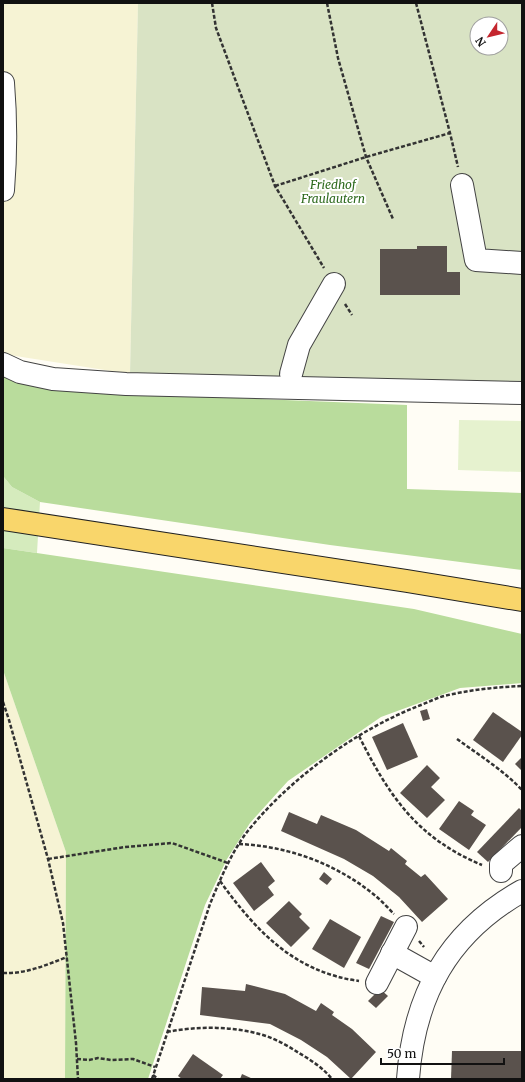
<svg xmlns="http://www.w3.org/2000/svg" width="525" height="1082" viewBox="0 0 525 1082" font-family="Merriweather,serif">
<rect width="100%" height="100%" fill="#fffdf5"/>
<g fill="#f6f3d4">
<polygon points="3,3 138,3 130,374 3,354"/>
<polygon points="3,670 66,852 65,1079 3,1079"/>
</g>
<polygon fill="#d5ebbd" points="3,476 12,487 40,502 37,553 3,548"/>
<g fill="#b9dc9c">
<polygon points="3,376 12,376 68,391 407,405 407,489 522,493 522,570 330,545 40,502 12,487 3,476"/>
<polygon points="3,548 414,609 522,634 522,683 460,688 381,717 288,781 250,823 227,859 205,905 148,1079 65,1079 66,852 3,670"/>
</g>
<path fill="#d9e3c4" fill-rule="evenodd" d="M138 3H522V383L130 374ZM477 24H501V48H477Z"/>
<polygon fill="#e6f2cf" points="459,420 522,421 522,472 458,470"/>
<g fill="#5a524d">
<polygon points="417,246 447,246 447,272 460,272 460,295 380,295 380,249 417,249"/>
<polygon points="427,709 430,719 423,721 420,711"/>
<polygon points="493,712 522,732 522,735 503,762 473,740"/>
<polygon points="403,723 418,757 387,770 372,737"/>
<polygon points="522,757 522,771 515,764"/>
<polygon points="427,765 440,778 431,787 445,800 427,818 400,793"/>
<polygon points="459,801 474,811 471,815 486,825 469,850 439,829"/>
<polygon points="519,808 522,811 522,827 488,862 477,852"/>
<polygon points="289,812 317,824 321,815 356,830 389,851 391,848 407,861 405,864 421,877 425,874 448,899 422,922 399,897 373,876 344,859 281,831"/>
<polygon points="261,862 275,881 268,887 274,895 254,911 233,883"/>
<polygon points="324,872 332,879 327,885 319,879"/>
<polygon points="289,901 302,914 299,917 310,928 291,947 266,923"/>
<polygon points="381,916 394,922 369,969 356,963"/>
<polygon points="330,919 361,937 344,968 312,949"/>
<polygon points="246,984 285,994 316,1011 321,1003 334,1012 332,1015 352,1029 376,1052 351,1079 327,1057 301,1040 270,1024 200,1015 202,987 245,991"/>
<polygon points="380,989 388,996 376,1008 368,1001"/>
<polygon points="452,1051 522,1051 522,1079 451,1079"/>
<polygon points="193,1054 223,1075 220,1079 182,1079 178,1076"/>
<polygon points="242,1074 253,1079 240,1079"/>
</g>
<g fill="none" stroke-linecap="round" stroke-linejoin="round">
<defs>
<g id="minor">
<path d="M3 83C6 119 6 154 3 190"/>
<polyline points="462,185 476,260 522,263"/>
<polyline points="3,364 20,372 53,379 126,384 522,393"/>
<polyline points="291,374 299,345 334,284"/>
<polyline points="501,871 501,864 522,846"/>
<polyline points="392,953 435,977"/>
<polyline points="377,983 406,927"/>
<path d="M408 1079C414 995 448 933 522 891"/>
</g>
<polyline id="major" points="3,519 407,581 522,600"/>
</defs>
<use href="#minor" stroke="#444" stroke-width="24"/>
<use href="#major" stroke="#222" stroke-width="24"/>
<g stroke="#333" stroke-width="2.5" stroke-dasharray="4 2" stroke-linecap="butt">
<polyline points="212,3 216,28 275,186 324,268"/>
<polyline points="327,3 338,58 366,157 393,219"/>
<polyline points="416,3 450,133 458,167"/>
<polyline points="275,186 366,157 450,133"/>
<polyline points="345,304 352,315"/>
<polyline points="3,702 9,720 48,859 63,923 76,1043 78,1079"/>
<path d="M359 736C389 796 417 838 482 865"/>
<path d="M457 739C479 755 503 770 522 790"/>
<path d="M239 844C287 846 334 863 372 893 380 899 387 907 394 914"/>
<polyline points="48,859 125,847 172,843 228,863"/>
<path d="M220 881C256 931 294 972 359 981"/>
<polyline points="419,941 424,947"/>
<path d="M3 973C26 974 46 965 67 957"/>
<path d="M167 1032C197 1026 233 1026 263 1035 276 1039 288 1046 299 1053 311 1060 323 1068 332 1079"/>
<polyline points="77,1059 89,1060 98,1058 111,1060 133,1059 155,1067"/>
<polyline points="153,1075 158,1079"/>
<path d="M152 1079 210 904C220 880 231 853 247 832 290 778 358 729 421 705 429 702 436 698 444 696 469 690 496 687 522 686"/>
</g>
<use href="#minor" stroke="#fff" stroke-width="22"/>
<use href="#major" stroke="#f9d66b" stroke-width="22"/>
</g>
<g text-anchor="middle" dominant-baseline="central" stroke-width="4" stroke-linejoin="round" paint-order="stroke">
<g font-size="12" font-style="italic" fill="#2f6b1f" stroke="#fff">
<text x="333" y="184">Friedhof<tspan x="333" dy="14">Fraulautern</tspan></text>
</g>
</g>
<rect width="525" height="1082" fill="none" stroke="#111111" stroke-width="8"/>
<g transform="translate(489 36) rotate(235)"><circle r="19" fill="#ffffff" stroke="#a0a0a0"/>
<path d="M0-3L7 15L0 10L-7 15Z" fill="#c4262e"/>
<text y="-6" font-size="11" font-weight="bold" text-anchor="middle" fill="#111111">N</text>
</g>
<path d="M381 1058v6h123v-6" fill="none" stroke="#111111" stroke-width="2"/>
<text x="387" y="1058" font-size="12" fill="#111111" stroke="#ffffff" stroke-width="3" paint-order="stroke">50 m</text>
</svg>
